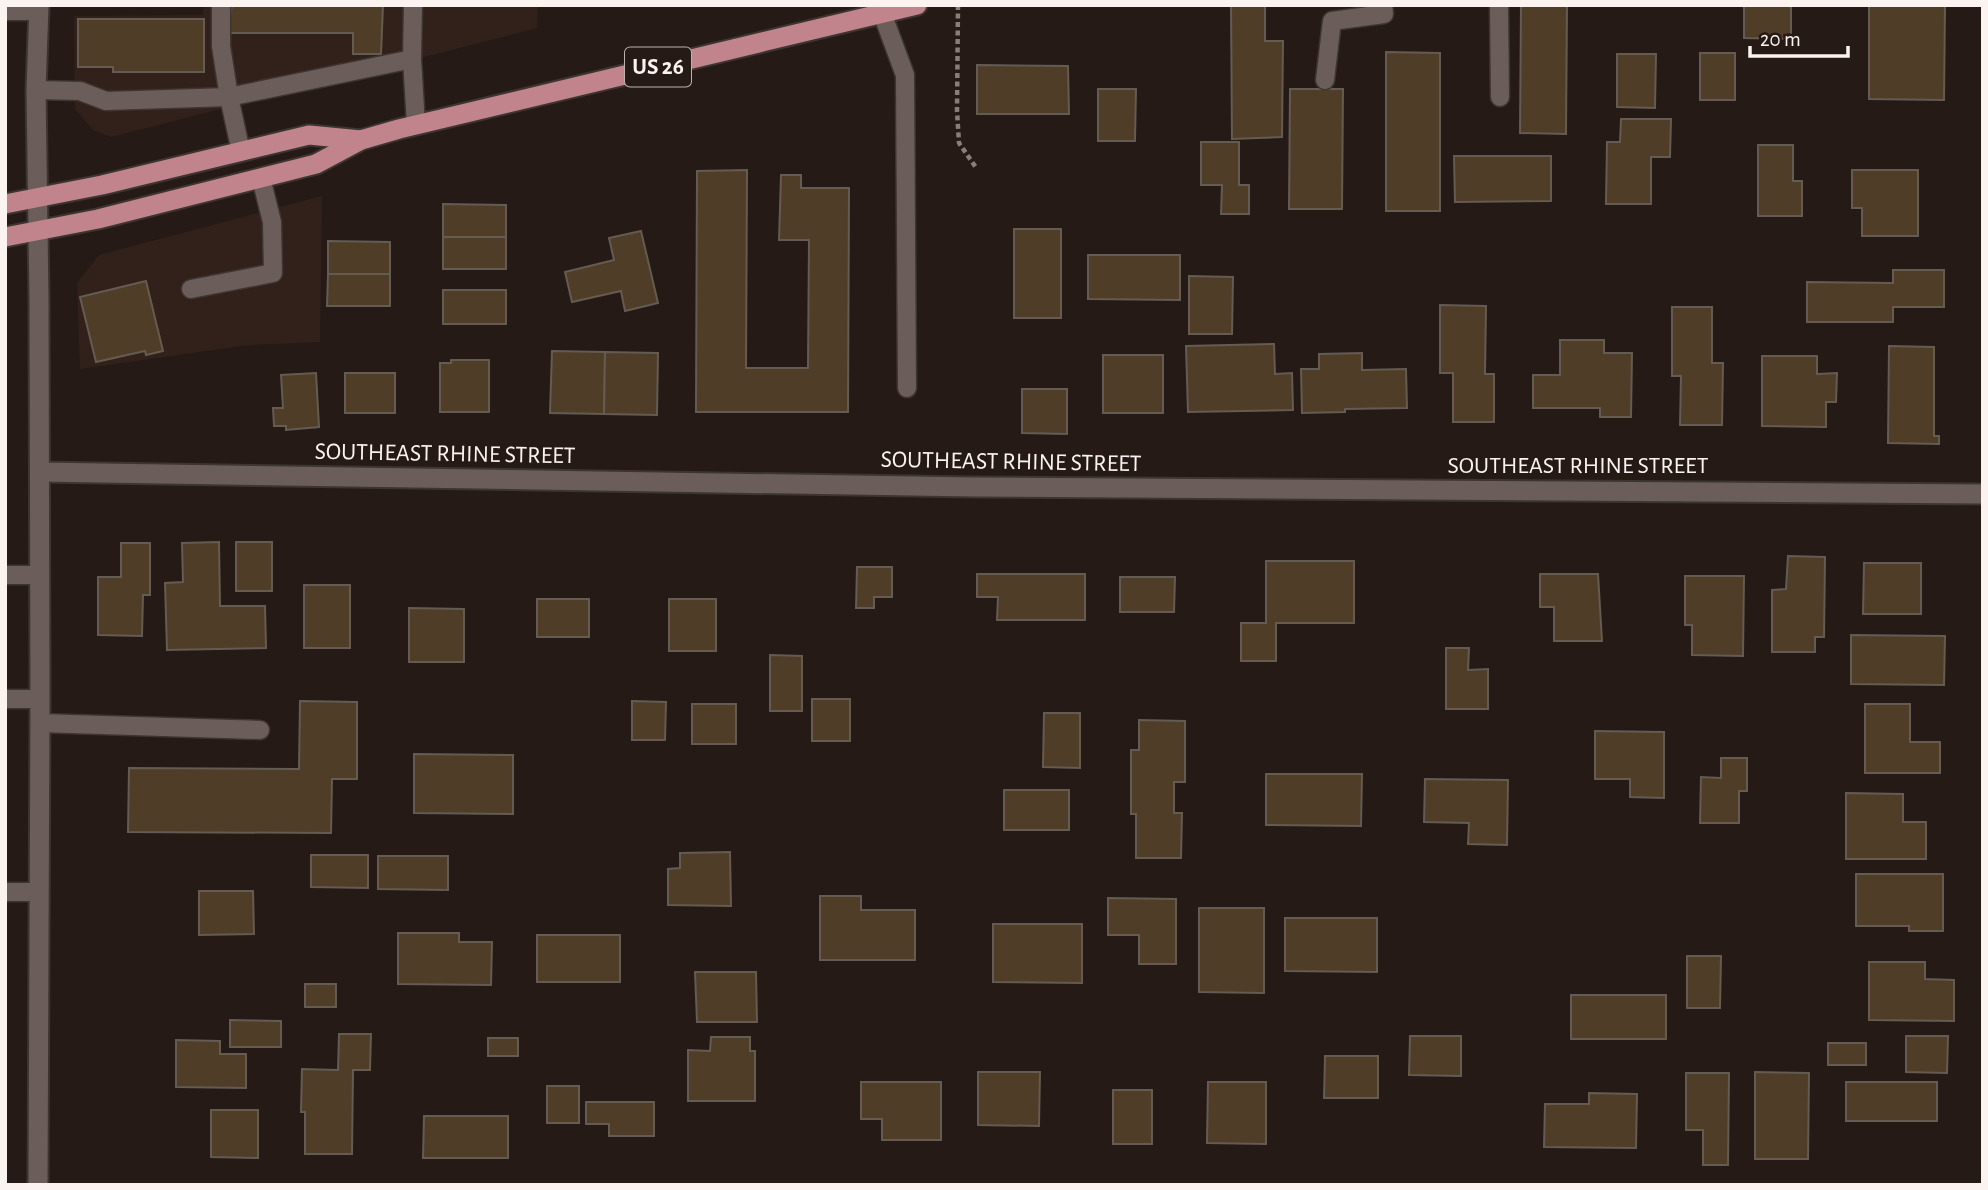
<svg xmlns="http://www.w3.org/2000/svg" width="1988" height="1190" viewBox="0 0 1988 1190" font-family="'Alegreya Sans',sans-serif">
<rect width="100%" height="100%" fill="#251a16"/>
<g fill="#32211b">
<polygon points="204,5 538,5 537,28 111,137 93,130 75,109 74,16 203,15"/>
<polygon points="322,196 320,342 249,345 80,369 77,283 99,255"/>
</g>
<g fill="#503d28" stroke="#645b52" stroke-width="2">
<polygon points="232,5 383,5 381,54 353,54 353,33 227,33"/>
<polygon points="1231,5 1265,5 1265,41 1283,41 1282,137 1232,139"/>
<polygon points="1521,5 1567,5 1566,134 1520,133"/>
<polygon points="1744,5 1791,5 1791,39 1744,38"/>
<polygon points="1869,5 1945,5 1944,100 1869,99"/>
<polygon points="78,19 204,19 204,72 113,72 113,67 78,67"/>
<polygon points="1386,52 1440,53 1440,211 1386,211"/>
<rect x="1700" y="53" width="35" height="47"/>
<polygon points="1617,54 1656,54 1655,108 1617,107"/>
<polygon points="977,65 1068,66 1069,114 977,114"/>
<polygon points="1098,89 1136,89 1135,141 1098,141"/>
<polygon points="1290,89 1343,89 1342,209 1289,209"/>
<polygon points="1621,119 1671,119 1670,157 1651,157 1651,204 1606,204 1607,142 1620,142"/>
<polygon points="1201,142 1239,142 1239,185 1249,185 1249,214 1221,214 1222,185 1201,185"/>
<polygon points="1758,145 1793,145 1793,181 1802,181 1802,216 1758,216"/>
<polygon points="1454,156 1551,156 1551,201 1455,202"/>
<polygon points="747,170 746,368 808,368 809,240 779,240 781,175 801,175 801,188 849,188 848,412 696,412 697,171"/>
<polygon points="1852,170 1918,170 1918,236 1862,236 1862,208 1852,208"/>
<polygon points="443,204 506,205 506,237 443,237"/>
<rect x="1014" y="229" width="47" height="89"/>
<polygon points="641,231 658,303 625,311 621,291 572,302 565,272 614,260 609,238"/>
<rect x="443" y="237" width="63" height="32"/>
<polygon points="328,241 390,242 390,274 328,274"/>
<polygon points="1088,255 1180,255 1180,300 1088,299"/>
<polygon points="1893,270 1944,270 1944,307 1893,307 1893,322 1807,322 1807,282 1893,283"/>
<polygon points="328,274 390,274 390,306 327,306"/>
<polygon points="1189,276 1233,277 1232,334 1189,334"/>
<polygon points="146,281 163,351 146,355 145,351 96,362 80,297"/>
<rect x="443" y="290" width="63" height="34"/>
<polygon points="1440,305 1486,306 1485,374 1494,374 1494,422 1453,422 1453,373 1440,373"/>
<polygon points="1672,307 1712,307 1712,363 1723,363 1722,425 1680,425 1681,376 1672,376"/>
<polygon points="1560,340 1604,340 1604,353 1632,353 1631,417 1600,417 1600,408 1533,408 1533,375 1560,375"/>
<polygon points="1274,344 1275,374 1292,373 1293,410 1188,412 1186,346"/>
<polygon points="1889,346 1934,347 1934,436 1939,436 1939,444 1888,443"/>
<polygon points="552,351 605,352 604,414 550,413"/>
<polygon points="605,352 658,353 657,415 604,414"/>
<polygon points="1362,353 1362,370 1406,369 1407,408 1345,409 1345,412 1302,413 1301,369 1319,369 1319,354"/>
<rect x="1103" y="355" width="60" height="58"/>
<polygon points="1762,356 1817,356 1817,374 1837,373 1836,402 1826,402 1826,427 1762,426"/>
<polygon points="451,360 489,360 489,412 440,412 440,363 451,363"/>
<polygon points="316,373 319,427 286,430 286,426 274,426 273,408 283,408 281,375"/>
<rect x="345" y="373" width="50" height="40"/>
<polygon points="1022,389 1067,389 1067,434 1022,433"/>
<polygon points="219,542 220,606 265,606 266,648 167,650 165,583 183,582 182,543"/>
<rect x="236" y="542" width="36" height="49"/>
<polygon points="121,543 150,543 150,595 143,595 142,636 98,635 98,577 121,577"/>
<polygon points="1788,556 1825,557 1824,637 1815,637 1815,652 1772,652 1772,590 1786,589"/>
<polygon points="1266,561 1354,561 1354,623 1276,623 1276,661 1241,661 1241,623 1266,623"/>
<polygon points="1864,563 1921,563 1921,614 1863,614"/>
<polygon points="857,567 892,567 892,597 874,597 874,608 856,608"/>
<polygon points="977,574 1085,574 1085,620 997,620 998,597 977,597"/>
<polygon points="1540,574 1598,574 1602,641 1554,641 1554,607 1540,607"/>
<polygon points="1685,576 1744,576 1743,656 1692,655 1692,625 1685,625"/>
<polygon points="1120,577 1175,577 1174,612 1120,612"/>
<rect x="304" y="585" width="46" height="63"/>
<rect x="537" y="599" width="52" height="38"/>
<rect x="669" y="599" width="47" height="52"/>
<polygon points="409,608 464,609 464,662 409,662"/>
<polygon points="1851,635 1945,636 1944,685 1851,684"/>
<polygon points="1446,648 1469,648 1468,670 1488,669 1488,709 1446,709"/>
<polygon points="770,655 802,656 802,711 770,711"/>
<rect x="812" y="699" width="38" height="42"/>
<polygon points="300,701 357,702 357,779 332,779 331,833 128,832 129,768 299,769"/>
<polygon points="632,701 666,702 665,740 632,740"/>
<rect x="692" y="704" width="44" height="40"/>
<polygon points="1865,704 1910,704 1910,742 1940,742 1940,773 1865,773"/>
<polygon points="1044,713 1080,713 1080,768 1043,767"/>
<polygon points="1139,720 1185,721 1185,782 1174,782 1174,813 1182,813 1181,858 1136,858 1136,814 1131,814 1131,750 1139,750"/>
<polygon points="1595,731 1664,732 1664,798 1630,797 1630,779 1595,779"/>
<polygon points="414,754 513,755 513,814 414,813"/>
<polygon points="1721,758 1747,758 1747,791 1739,791 1739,823 1700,823 1701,777 1721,778"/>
<polygon points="1266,774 1362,774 1361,826 1266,825"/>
<polygon points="1425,779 1508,780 1507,845 1468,844 1469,823 1424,822"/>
<rect x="1004" y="790" width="65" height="40"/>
<polygon points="1846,793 1903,794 1903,822 1926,822 1926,859 1846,859"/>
<polygon points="730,852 731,906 668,905 668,869 680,868 680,853"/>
<polygon points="311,855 368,855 368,888 311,887"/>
<polygon points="378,856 448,856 448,890 378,889"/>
<polygon points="1856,874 1943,874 1943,931 1909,931 1909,926 1856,926"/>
<polygon points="199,891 253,891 254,934 199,935"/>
<polygon points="820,896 861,896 861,910 915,910 915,960 820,960"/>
<polygon points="1108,898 1176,899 1176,964 1139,964 1139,935 1108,935"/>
<polygon points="1199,908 1264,908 1264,993 1199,992"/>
<polygon points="1285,918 1377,918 1377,972 1285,971"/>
<polygon points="993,924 1082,924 1082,983 993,982"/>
<polygon points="398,933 459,933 459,942 492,942 491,985 398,984"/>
<rect x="537" y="935" width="83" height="47"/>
<polygon points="1687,956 1721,956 1720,1008 1687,1008"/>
<polygon points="1869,962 1925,962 1925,979 1954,980 1954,1021 1869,1020"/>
<polygon points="695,972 756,972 757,1022 697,1022"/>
<rect x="305" y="984" width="31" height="23"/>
<rect x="1571" y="995" width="95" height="44"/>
<polygon points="230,1020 281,1021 281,1047 230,1047"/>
<polygon points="339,1034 371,1034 370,1070 353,1070 352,1154 305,1154 305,1112 301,1112 302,1069 338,1070"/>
<polygon points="1410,1036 1461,1036 1461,1076 1409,1075"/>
<polygon points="1906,1036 1948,1036 1947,1073 1906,1072"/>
<polygon points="711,1037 750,1037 750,1051 755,1051 755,1101 688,1101 688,1050 710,1051"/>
<rect x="488" y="1038" width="30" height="18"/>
<polygon points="176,1040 220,1041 220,1054 246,1054 246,1088 176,1087"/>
<rect x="1828" y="1043" width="38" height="22"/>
<polygon points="1325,1056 1378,1056 1378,1098 1324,1098"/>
<polygon points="978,1072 1040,1072 1039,1126 978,1125"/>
<polygon points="1755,1072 1809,1073 1808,1159 1755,1159"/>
<polygon points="1686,1073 1729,1073 1728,1165 1703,1165 1703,1130 1686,1130"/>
<polygon points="861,1082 941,1082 941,1140 882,1140 882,1119 861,1119"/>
<polygon points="1208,1082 1266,1082 1266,1144 1207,1143"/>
<rect x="1846" y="1082" width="91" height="39"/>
<rect x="547" y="1086" width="32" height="37"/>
<rect x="1113" y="1090" width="39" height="54"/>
<polygon points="1589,1093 1637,1094 1636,1148 1544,1147 1545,1104 1589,1104"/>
<polygon points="586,1102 654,1102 654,1136 609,1136 609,1124 586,1124"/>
<polygon points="211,1110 258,1110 258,1158 211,1157"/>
<polygon points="424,1116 508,1116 508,1158 423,1158"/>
</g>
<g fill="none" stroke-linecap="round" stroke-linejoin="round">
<defs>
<g id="service">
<polyline points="221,5 221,46 229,97 241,152"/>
<polyline points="413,5 412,59 416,125"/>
<polyline points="1499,5 1500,97"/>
<polyline points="5,11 39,11"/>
<polyline points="882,13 905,75 907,388"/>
<polyline points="1325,80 1332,21 1384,14 1383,5"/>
<polyline points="36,90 80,91 106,101 229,97 412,59"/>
<polyline points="191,289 273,273 272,222 261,178"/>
<polyline points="5,575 39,575"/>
<polyline points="5,699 40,699"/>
<polyline points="40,723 260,730"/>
<polyline points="5,892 38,892"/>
</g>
<polyline id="minor" points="40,472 974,487 1983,494"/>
<polyline id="tertiary" points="38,1185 40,699 39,299 36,90 39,5"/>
<g id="primary">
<polyline points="5,204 102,185 309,135 361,140"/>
<polyline points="5,237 98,219 316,164 361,140 399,129 917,5"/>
</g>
</defs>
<use href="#service" stroke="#3d3532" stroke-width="21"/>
<use href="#minor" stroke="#3d3532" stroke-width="23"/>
<use href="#tertiary" stroke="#3d3532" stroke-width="23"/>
<use href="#primary" stroke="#3d3532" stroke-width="23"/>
<polyline stroke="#887e7b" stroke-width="4.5" stroke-dasharray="5 3.5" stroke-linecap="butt" points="958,5 957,111 959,143 977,169"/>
<use href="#service" stroke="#6b5e5a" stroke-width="18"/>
<use href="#minor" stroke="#6b5e5a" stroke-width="19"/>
<use href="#tertiary" stroke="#6b5e5a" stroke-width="19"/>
<use href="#primary" stroke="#c1848c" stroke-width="19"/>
</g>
<g text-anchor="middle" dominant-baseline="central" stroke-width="5" stroke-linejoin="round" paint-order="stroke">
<rect fill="#251a16" stroke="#bbb2af" stroke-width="2" x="625" y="47.5" width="66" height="39" rx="5"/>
<g font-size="23" font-weight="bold" fill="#fbf3f0">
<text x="658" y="67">US 26</text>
</g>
<g font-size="24" fill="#fbf3f0" stroke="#251a16">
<text transform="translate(445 454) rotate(1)">SOUTHEAST RHINE STREET</text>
<text transform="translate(1011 462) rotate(1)">SOUTHEAST RHINE STREET</text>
<text x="1578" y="466">SOUTHEAST RHINE STREET</text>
</g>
</g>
<rect width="1988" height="1190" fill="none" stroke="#fbf3f0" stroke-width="14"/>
<path d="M1750 46v10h98v-10" fill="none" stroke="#fbf3f0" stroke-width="3.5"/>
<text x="1760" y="46" font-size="21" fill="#fbf3f0" stroke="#251a16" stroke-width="5" paint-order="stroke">20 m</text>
</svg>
